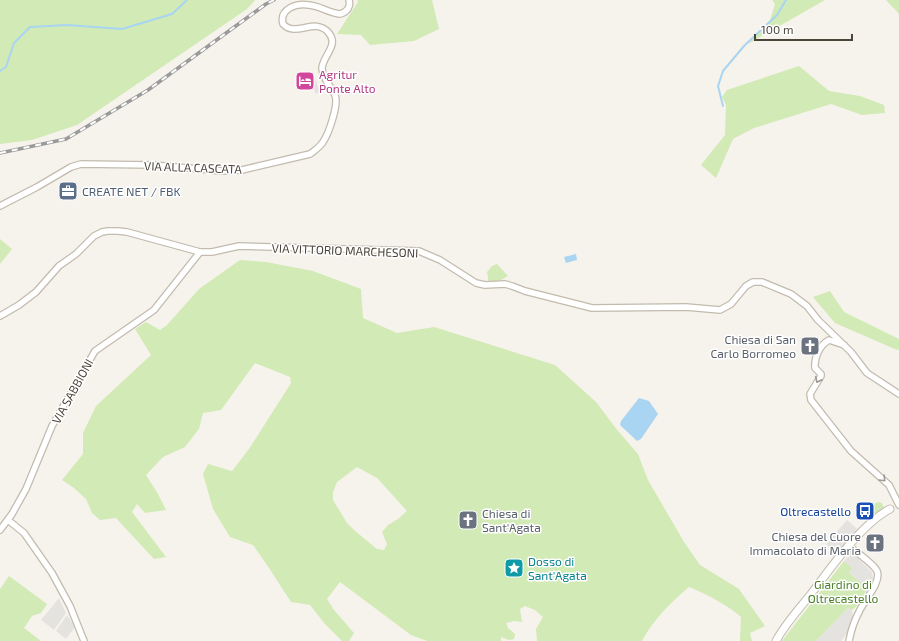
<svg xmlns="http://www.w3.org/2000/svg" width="899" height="641" viewBox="0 0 899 641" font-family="'Exo 2',sans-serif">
<rect width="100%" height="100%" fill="#f6f3ec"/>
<g fill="#d2eab5" fill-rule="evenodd">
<polygon points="0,0 255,0 247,9 77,125 32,140 0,144"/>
<polygon points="357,0 432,0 439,29 414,41 370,45 361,35 337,34 358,2"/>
<polygon points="772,0 825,0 748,44 770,20 775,4"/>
<polygon points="886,0 899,0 899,14"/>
<polygon points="799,66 829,91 860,96 884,105 885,113 862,115 831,104 754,128 733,139 716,178 701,165 725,135 726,105 722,97 727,90"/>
<polygon points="0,239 12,249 0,264"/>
<path d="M240 260 266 262 313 271 361 289 363 318 397 333 434 327 555 365 596 402 618 431 638 454 648 480 684 542 700 565 739 589 765 626 750 633 752 641H740L741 617C726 604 708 595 689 587 671 602 653 620 642 641H537L536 629 543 617 535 610 525 606 520 609 522 622 514 621 506 623 508 628 515 634 514 639 509 640 501 637V641H427L411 635 340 582 327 599 334 610 354 633 349 641H342L325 624 310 605 291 602 269 568 253 545 230 537 213 509 203 474 208 464 232 471 249 449 291 383 290 377 255 363 221 410 203 413 199 429 185 447 163 457 146 475 158 494 166 510 145 513 137 504 132 512 166 557 154 559 116 518 100 520 92 513 86 499 74 488 62 480 83 454V433L96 406 151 355 135 329 146 322 160 330 167 325 199 289ZM357 467 377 478 407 511 398 519 388 525 382 532 387 544 384 550 377 549 354 530 347 523 333 500V492L337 482Z"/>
<polygon points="497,264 508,276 501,280 489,283 487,272 492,266"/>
<polygon points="830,291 844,312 899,339 899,349 897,350 835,323 813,297"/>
<path d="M878 502 882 503 884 508 871 518C871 512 872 504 878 502Z"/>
<polygon points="844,561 853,568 849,573 868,588 858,605 852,610 848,608 816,641 782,641"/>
<polygon points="9,576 47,604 41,613 32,616 24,628 41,641 0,641 0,589"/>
</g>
<g fill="#e5e3e0">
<polygon points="314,77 321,92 316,94 309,79"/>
<polygon points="847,520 857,529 836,553 826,544"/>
<polygon points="851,552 872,572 873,580 868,588 849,573 852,568 844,561"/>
<polygon points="59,598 66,613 54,630 41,620"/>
<polygon points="848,608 852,610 853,618 848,632 841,641 816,641"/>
<polygon points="67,615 75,627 66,639 56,631"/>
</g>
<g fill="#a9d4f2">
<polygon points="576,254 577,260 566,263 564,257"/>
<polygon points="639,398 649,401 658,414 641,439 637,441 620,425 621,421"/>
</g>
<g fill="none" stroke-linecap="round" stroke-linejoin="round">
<g stroke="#a9d4f2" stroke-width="2">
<polyline points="0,71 6,67 14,43 30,27 67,25 122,29 172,14 187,0"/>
<polyline points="723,106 718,86 723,71 744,46 777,15 786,0"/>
</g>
<defs>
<g id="minor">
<path d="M0 206 37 187 71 167 81 164 153 165 222 171 242 170 310 154C315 150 320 147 323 142 329 133 339 104 335 95 331 86 322 78 322 68 323 55 340 45 328 32 314 17 296 38 283 24 279 9 296 3 309 5 320 6 329 13 340 14 347 12 351 7 349 0"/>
<polyline points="0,316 19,305 36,292 59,266 76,254 94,236 102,232 108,231 118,231 127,232 200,252 212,252 239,246 419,251 440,260 476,283 485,285 505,284 512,286 525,291 592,308 686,307 720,310 731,304 746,286 753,282 762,282 791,294 807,306 818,320 851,352 867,373 899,394"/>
<path d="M844 345 829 340C820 345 814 357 815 368L821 374V376L810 394 811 400 851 451 889 485 899 505"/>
<polyline points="8,520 24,533 52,573 70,606 84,641"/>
<polyline points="0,530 12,514 26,489 52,426 95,351 154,310 200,252"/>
<path d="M849 641C851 631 854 621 859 612 863 602 882 582 877 571 874 564 856 552 849 546"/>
</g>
<path id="tertiary" d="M776 641C785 624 799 609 811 594 830 569 862 523 890 509"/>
</defs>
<use href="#minor" stroke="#c2bbae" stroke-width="8"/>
<use href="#tertiary" stroke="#c2bbae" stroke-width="9"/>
<use href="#minor" stroke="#fff" stroke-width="5.5"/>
<use href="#tertiary" stroke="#fff" stroke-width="7"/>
<defs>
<polyline id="rail" points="0,153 66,139 148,90 266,4 274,0"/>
</defs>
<use href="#rail" stroke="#9a9a9a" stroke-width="3.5"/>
<use href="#rail" stroke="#fff" stroke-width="2" stroke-dasharray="6" stroke-linecap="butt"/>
</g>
<defs><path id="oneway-chevron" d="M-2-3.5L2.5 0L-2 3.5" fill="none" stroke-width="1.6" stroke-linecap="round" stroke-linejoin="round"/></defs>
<g stroke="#9c9892">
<use href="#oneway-chevron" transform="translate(818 380) rotate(116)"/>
<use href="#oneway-chevron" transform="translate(883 479) rotate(45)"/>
</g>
<defs>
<symbol id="hotel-square" viewBox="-11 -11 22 22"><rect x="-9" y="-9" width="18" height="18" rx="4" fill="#d1479c" stroke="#fff"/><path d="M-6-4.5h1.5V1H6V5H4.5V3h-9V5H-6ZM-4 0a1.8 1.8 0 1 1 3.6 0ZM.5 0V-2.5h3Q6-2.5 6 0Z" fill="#fff"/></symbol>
<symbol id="office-square" viewBox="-11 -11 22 22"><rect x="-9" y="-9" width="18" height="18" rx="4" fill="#5c6f8a" stroke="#fff"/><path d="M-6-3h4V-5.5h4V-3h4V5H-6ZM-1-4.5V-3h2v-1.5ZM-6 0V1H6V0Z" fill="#fff"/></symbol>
<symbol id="church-square" viewBox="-11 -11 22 22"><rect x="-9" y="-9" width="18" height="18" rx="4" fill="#6b7280" stroke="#fff"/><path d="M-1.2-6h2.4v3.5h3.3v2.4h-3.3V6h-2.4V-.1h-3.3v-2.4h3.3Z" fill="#fff"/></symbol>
<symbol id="bus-square" viewBox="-11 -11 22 22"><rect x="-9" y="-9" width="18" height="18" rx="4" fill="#1a4fb4" stroke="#fff"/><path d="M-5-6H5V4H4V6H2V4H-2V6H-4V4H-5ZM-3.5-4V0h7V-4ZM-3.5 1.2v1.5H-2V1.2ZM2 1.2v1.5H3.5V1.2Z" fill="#fff"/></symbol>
<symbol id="sight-square" viewBox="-11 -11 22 22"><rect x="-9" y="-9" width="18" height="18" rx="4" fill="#0f9aa8" stroke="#fff"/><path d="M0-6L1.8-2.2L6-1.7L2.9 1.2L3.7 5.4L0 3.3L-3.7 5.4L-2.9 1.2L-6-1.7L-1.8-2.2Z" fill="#fff"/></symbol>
</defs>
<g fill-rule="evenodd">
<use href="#hotel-square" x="294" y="70" width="22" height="22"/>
<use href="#office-square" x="57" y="180" width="22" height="22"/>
<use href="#church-square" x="799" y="335" width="22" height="22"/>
<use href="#bus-square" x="854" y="500" width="22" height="22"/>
<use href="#church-square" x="457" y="509" width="22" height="22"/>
<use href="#church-square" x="864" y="532" width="22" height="22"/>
<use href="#sight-square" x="503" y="557" width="22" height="22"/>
</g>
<g text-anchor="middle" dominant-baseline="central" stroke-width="3" stroke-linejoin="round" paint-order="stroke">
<g font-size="12" fill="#b23c85" stroke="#fff" text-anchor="start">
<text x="319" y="74">Agritur<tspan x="319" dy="14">Ponte Alto</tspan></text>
</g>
<g font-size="12" fill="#4b4439" stroke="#fff">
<text transform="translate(193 167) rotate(2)">VIA ALLA CASCATA</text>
<text transform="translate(345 250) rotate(2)">VIA VITTORIO MARCHESONI</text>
<text transform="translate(72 391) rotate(-61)">VIA SABBIONI</text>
</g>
<g font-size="12" fill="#4e5e75" stroke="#fff" text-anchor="start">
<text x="82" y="191">CREATE NET / FBK</text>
</g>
<g font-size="12" fill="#5b616d" stroke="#fff" text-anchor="end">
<text x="796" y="339">Chiesa di San<tspan x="796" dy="14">Carlo Borromeo</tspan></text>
<text x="482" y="513" text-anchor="start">Chiesa di<tspan x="482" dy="14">Sant'Agata</tspan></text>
<text x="861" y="536">Chiesa del Cuore<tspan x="861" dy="14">Immacolato di Maria</tspan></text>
</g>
<g font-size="12" fill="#164399" stroke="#fff" text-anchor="end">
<text x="851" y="511">Oltrecastello</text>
</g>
<g font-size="12" fill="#0d838f" stroke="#fff" text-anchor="start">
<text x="528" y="561">Dosso di<tspan x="528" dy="14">Sant'Agata</tspan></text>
</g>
<g font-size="12" fill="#4a7f2a" stroke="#fff">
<text x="843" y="584">Giardino di<tspan x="843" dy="14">Oltrecastello</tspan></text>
</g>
</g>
<path d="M755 34v6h97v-6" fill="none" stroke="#4b4439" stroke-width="2"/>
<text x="761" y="34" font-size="12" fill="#4b4439" stroke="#ffffff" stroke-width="3" paint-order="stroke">100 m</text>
</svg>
